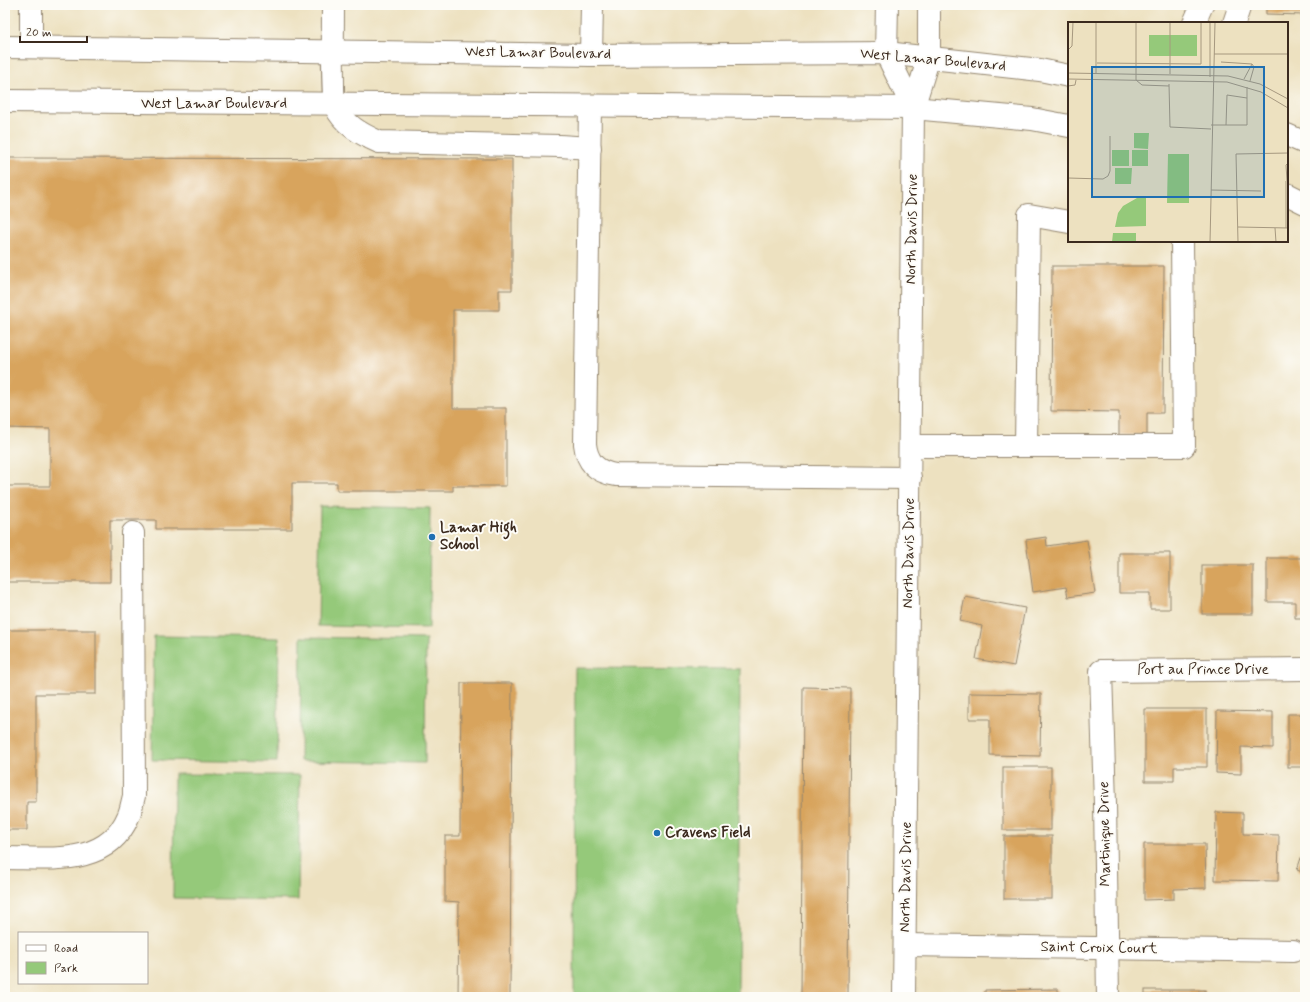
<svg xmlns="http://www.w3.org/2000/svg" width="1310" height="1002" viewBox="0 0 1310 1002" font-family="Mynerve,sans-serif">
<rect width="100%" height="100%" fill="#fdfcf7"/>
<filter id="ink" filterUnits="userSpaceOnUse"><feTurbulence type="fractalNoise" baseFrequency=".025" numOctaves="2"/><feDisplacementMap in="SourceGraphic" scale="8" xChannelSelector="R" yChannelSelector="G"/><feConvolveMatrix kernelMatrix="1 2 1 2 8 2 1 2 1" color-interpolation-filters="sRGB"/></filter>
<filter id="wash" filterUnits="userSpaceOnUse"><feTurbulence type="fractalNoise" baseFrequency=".012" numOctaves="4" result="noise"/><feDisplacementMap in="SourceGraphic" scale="16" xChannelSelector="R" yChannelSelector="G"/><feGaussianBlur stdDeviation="0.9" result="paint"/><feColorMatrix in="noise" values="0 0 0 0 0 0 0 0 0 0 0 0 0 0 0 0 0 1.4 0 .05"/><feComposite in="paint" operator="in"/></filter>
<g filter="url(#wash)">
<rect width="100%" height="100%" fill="#ede1c0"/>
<g fill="#95c97a" stroke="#687a4c">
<polygon points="320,506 430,508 429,628 318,626"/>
<polygon points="154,636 279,638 277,762 152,760"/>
<polygon points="301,637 426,639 425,763 300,761"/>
<polygon points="575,668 740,669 738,997 574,997"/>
<polygon points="174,774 300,775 298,900 173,898"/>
</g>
<g id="blocks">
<g fill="#d8a45d">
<polygon points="1266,5 1305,5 1305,15 1266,14"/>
<polygon points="5,158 512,159 512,290 499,290 499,310 453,310 453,408 506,408 506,486 453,486 453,491 337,491 337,483 292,483 292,529 156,529 156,520 110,520 110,582 5,582 5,486 50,486 50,429 5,428"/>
<polygon points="1052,266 1164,266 1163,413 1147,413 1147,435 1119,435 1119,412 1051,411"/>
<polygon points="1046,537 1047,546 1087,540 1095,593 1068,597 1066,587 1033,592 1026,540"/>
<polygon points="1119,553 1170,553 1170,609 1150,609 1150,593 1119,593"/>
<polygon points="1267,558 1305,558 1305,618 1295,618 1295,602 1267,602"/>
<rect x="1202" y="565" width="51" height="49"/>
<polygon points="965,597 1025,608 1014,666 976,659 982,626 960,621"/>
<polygon points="5,630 96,630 96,694 36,694 36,802 27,802 27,830 5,830"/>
<polygon points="461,683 512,683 510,997 458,997 459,902 445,901 445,836 460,836"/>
<polygon points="803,687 850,688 848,997 801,997"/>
<polygon points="969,693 1041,694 1040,756 990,755 990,719 969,719"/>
<polygon points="1145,709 1207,709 1207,767 1174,767 1174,781 1145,781"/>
<polygon points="1217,711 1273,712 1273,748 1241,747 1241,774 1216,773"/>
<rect x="1288" y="714" width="17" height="53"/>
<rect x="1003" y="767" width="48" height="63"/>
<polygon points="1216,812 1243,813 1243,834 1279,835 1278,881 1215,880"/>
<rect x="1004" y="836" width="48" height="63"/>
<polygon points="1144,844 1205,844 1206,888 1174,889 1174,899 1144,900"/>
<polygon points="1305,846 1305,873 1297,870"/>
<polygon points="1058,989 1058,997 985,997 985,990"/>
<rect x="1145" y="990" width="60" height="7"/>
</g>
</g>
</g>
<g filter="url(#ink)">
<use href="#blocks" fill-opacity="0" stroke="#94866f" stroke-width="1"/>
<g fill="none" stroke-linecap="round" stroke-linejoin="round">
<defs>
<g id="minor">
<path d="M333 5C333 19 332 100 335 106 344 125 361 134 379 142L560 146 590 148"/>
<polyline points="887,5 886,53 913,108"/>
<polyline points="1194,23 1202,5"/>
<polyline points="1234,23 1240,5"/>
<polyline points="31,47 31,5"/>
<polyline points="591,55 592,5"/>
<path d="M590 107 585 444C587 463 597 472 616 475L910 478"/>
<polyline points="910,446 1184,446 1182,241"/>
<polyline points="1026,446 1029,215 1069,222"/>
<path d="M5 858C49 858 107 867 128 817 131 811 132 803 134 796L133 533"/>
<polyline points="905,945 1293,951"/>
<polyline points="904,997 913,108 929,57 929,5"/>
<polyline points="1108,997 1105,804 1101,671 1305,669"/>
</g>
<g id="major">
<polyline points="5,47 591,55 886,53 1040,70 1069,76"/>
<polyline points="5,101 913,108 1032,119 1069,126"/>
<polyline points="1287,135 1305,143"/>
<polyline points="1287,194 1305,203"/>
</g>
</defs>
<use href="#minor" stroke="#94866f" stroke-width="24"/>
<use href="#major" stroke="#94866f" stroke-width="24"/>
<use href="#minor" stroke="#fff" stroke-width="22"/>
<use href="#major" stroke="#fff" stroke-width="22"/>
</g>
</g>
<g fill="#1f6fb2" stroke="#fdfcf7" stroke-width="1.5">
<circle cx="432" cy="537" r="4"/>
<circle cx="657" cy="833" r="4"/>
</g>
<g text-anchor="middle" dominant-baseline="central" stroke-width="4" stroke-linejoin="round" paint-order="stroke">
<g font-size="15" fill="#3b2a1e" stroke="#fdfcf7">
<text transform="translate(538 53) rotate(1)">West Lamar Boulevard</text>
<text transform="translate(933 60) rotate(5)">West Lamar Boulevard</text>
<text x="214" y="104">West Lamar Boulevard</text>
<text transform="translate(912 229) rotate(-89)">North Davis Drive</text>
<text transform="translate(909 553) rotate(-89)">North Davis Drive</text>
<text x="1203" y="670">Port au Prince Drive</text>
<text transform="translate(1105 834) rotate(-91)">Martinique Drive</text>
<text transform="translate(906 877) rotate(-89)">North Davis Drive</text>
<text transform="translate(1099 948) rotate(1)">Saint Croix Court</text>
</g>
<g font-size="15" font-weight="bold" fill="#3b2a1e" stroke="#fdfcf7" text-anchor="start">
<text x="440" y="528">Lamar High<tspan x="440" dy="17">School</tspan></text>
<text x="665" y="833">Cravens Field</text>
</g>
</g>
<g transform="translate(1068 22)">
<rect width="220" height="220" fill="#ede1c0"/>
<path d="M81 13H129V34H81ZM66 111H81L80 127 66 126ZM44 128H61V144H44ZM64 128H80V144H64ZM100 132H121V181H99ZM47 146H64L63 162H47ZM69 176H78V204L47 205 50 191 55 184ZM45 211H68V220H44Z" fill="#95c97a"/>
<path fill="none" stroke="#a6987f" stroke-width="1" d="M68 0V58L74 63 101 64M142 0V55M0 28 4 24 5 0M146 32H220M153 40 184 42M29 41 133 42V0M0 51 160 54 192 62 220 77M28 51V0M102 52V0M0 57 159 60 193 70 220 86M176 57 184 42M182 59 186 45 184 42M101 62 102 105 143 107M0 64 7 63 8 58M143 103H179V65M158 103 159 73 179 76M0 156 35 157 40 154 42 149V114M219 159 218 143 220 141M143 168 193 169M170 205 220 206M207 206 208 220M218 206V159M142 220 147 0M170 220 168 132 220 131"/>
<path fill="#1f6fb2" fill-opacity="0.15" stroke="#1f6fb2" stroke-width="2" d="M24 45H196V175H24Z"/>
<rect width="220" height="220" fill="none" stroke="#3b2a1e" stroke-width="2"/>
</g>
<rect width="1310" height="1002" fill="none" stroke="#fdfcf7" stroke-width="20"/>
<rect x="18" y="932" width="130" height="52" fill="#fdfcf7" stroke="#afa8a0"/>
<rect x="26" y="945" width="20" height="6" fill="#ffffff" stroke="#afa8a0"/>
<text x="54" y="952" font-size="12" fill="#3b2a1e">Road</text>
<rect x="26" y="962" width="20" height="12" fill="#95c97a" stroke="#afa8a0"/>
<text x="54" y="972" font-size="12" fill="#3b2a1e">Park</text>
<path d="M20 36v6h67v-6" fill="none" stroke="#3b2a1e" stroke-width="2"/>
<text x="26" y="36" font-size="12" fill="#3b2a1e" stroke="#fdfcf7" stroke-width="3" paint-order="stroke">20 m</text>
</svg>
